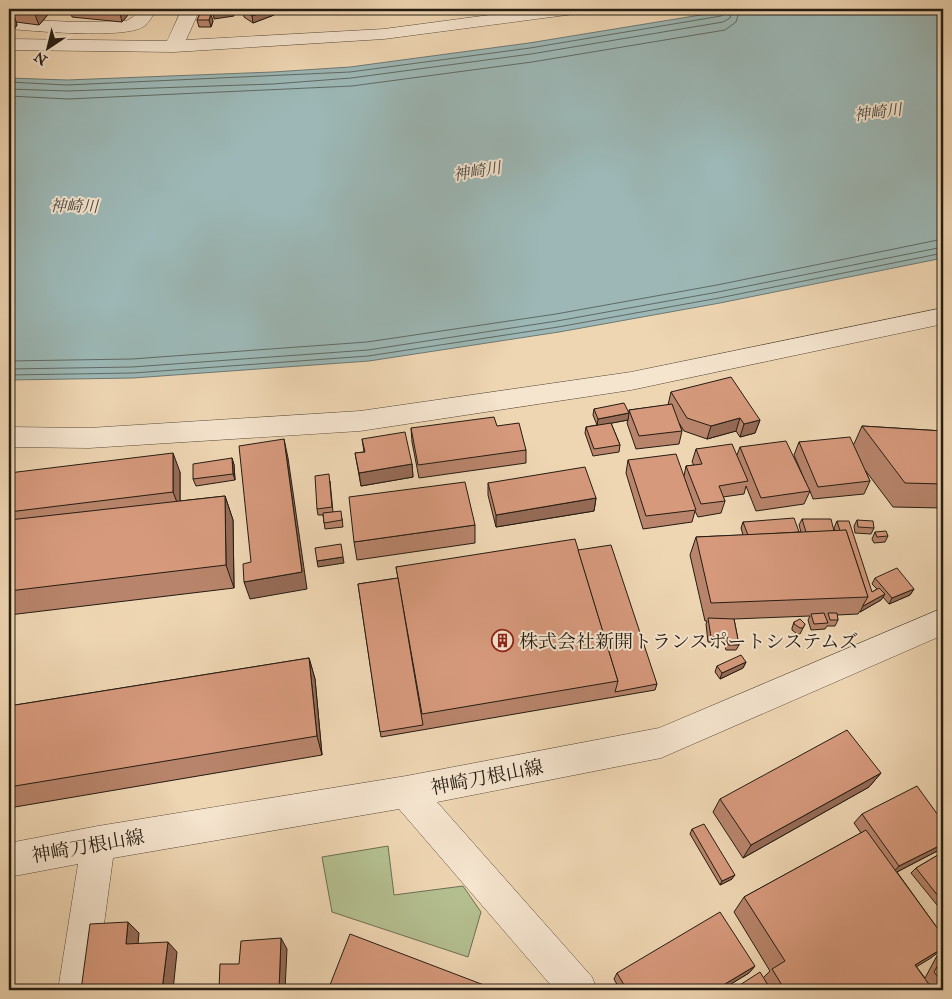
<svg xmlns="http://www.w3.org/2000/svg" width="952" height="999" viewBox="0 0 952 999" font-family="'IM FELL Great Primer','Noto Serif JP',serif">
<rect width="100%" height="100%" fill="#efd6b3"/>
<filter id="stains"><feTurbulence type="fractalNoise" baseFrequency=".004" numOctaves="4"/><feColorMatrix values="0 0 0 0 .2 0 0 0 0 .09 0 0 0 0 .02 0 0 0 .5 -.17"/></filter>
<radialGradient id="worn" r=".72"><stop offset=".6" stop-color="#630" stop-opacity="0"/><stop offset="1" stop-color="#630" stop-opacity=".3"/></radialGradient>
<polygon fill="#b4bf90" stroke="#6c6e51" points="388,846 394,895 463,886 481,912 468,957 332,912 322,857"/>
<polygon fill="#9cb7b5" stroke="#6c7974" points="737,9 943,9 943,258 720,303 559,332 369,361 133,378 9,380 9,78 67,80 273,72 350,67 529,43"/>
<g fill="none" stroke-linecap="round" stroke-linejoin="round">
<g stroke="#606a64" stroke-width="1">
<polyline points="9,82 67,85 350,72 530,48 721,16 726,13 727,9"/>
<polyline points="9,89 67,91 273,84 351,78 531,54 723,22 730,18 733,9"/>
<polyline points="9,96 68,99 352,86 532,62 725,30 736,22 740,9"/>
<polyline points="9,361 132,359 367,342 556,314 717,285 943,239"/>
<polyline points="9,369 132,367 368,350 557,321 718,292 943,247"/>
<polyline points="9,375 133,373 368,356 558,327 719,298 943,253"/>
</g>
<defs>
<g id="minor">
<path d="M139 9H157C153 15 149 23 143 27 123 39 35 31 9 29V19L75 22 126 21 133 17Z"/>
<polygon points="182,9 200,9 186,40 384,29 535,9 583,9 580,13 574,14 384,39 174,52 9,50 9,39 167,41"/>
<polygon points="943,308 943,324 631,390 360,431 89,448 9,447 9,427 89,428 360,411 631,372"/>
<polygon points="943,608 943,635 661,758 437,802 592,977 597,990 555,990 399,809 113,858 95,990 58,990 78,864 9,877 9,843 98,826 406,776 659,728"/>
</g>
</defs>
<use href="#minor" stroke="#574a3a" stroke-width="1"/>
<use href="#minor" fill="#f5e4ce" fill-rule="evenodd"/>
</g>
<g fill="#b8846b" stroke="#241c12" fill-rule="evenodd">
<polygon points="9,9 53,9 39,25 16,22 17,25 13,31 9,31"/>
<polygon points="70,9 133,9 122,22 72,17"/>
<polygon points="157,9 171,9 170,11 158,10"/>
<polygon points="246,9 273,9 274,15 253,23 244,17 243,10"/>
<polygon points="200,14 213,21 211,27 199,27 197,20"/>
<polygon points="671,392 760,420 755,433 740,437 736,431 707,439 684,431 679,423 682,431 679,444 636,449 627,423 628,420 611,423 620,445 619,452 593,456 585,433 586,427 597,425 593,415 594,409 629,413 629,410 668,405"/>
<polygon points="862,426 943,431 943,508 893,507 865,470 870,481 864,494 813,499 810,491 804,504 756,511 746,486 744,494 723,497 725,501 721,513 698,517 695,511 692,522 643,529 626,473 628,460 684,476 686,466 694,465 692,462 696,449 737,455 740,447 808,488 794,455 799,442 854,444"/>
<polygon points="411,428 526,450 526,463 419,478 412,442"/>
<polygon points="362,439 412,464 413,477 361,486 355,453 364,452"/>
<polygon points="232,458 234,465 235,480 196,486 193,479"/>
<polygon points="180,472 180,501 225,496 233,520 234,588 9,615 9,473"/>
<polygon points="330,481 333,512 342,518 343,527 325,529 323,515 318,515 317,509"/>
<polygon points="488,483 596,498 594,511 496,527 488,495"/>
<polygon points="802,519 834,531 835,531 834,528 837,521 872,592 877,589 872,584 875,578 914,589 910,595 889,604 883,597 881,600 860,612 860,611 858,614 837,615 838,620 835,626 827,626 825,629 811,630 808,620 810,616 734,619 739,645 736,650 726,650 724,643 708,642 706,624 707,621 705,621 690,555 696,537 743,535 741,528 743,522 801,532 799,525"/>
<polygon points="857,520 874,528 871,534 855,533 854,526"/>
<polygon points="475,525 475,543 357,560 354,542"/>
<polygon points="875,532 888,536 885,542 874,543 872,539"/>
<polygon points="578,550 657,684 655,690 381,737 358,584 398,578 396,567"/>
<polygon points="794,622 805,624 800,634 797,634 792,630 792,628"/>
<polygon points="309,658 315,679 322,755 9,808 9,706"/>
<polygon points="746,662 743,668 720,679 715,672 717,666"/>
<polygon points="881,773 869,787 743,858 713,812 720,799"/>
<path d="M862 814 943 848 897 872 943 936V990H732L763 978 770 971 734 912 744 897 861 833 854 823ZM939 952 925 978 916 966Z"/>
<polygon points="692,829 732,879 720,885 690,834"/>
<polygon points="943,852 943,902 937,905 911,873 916,868"/>
<polygon points="755,966 749,973 721,990 620,990 614,979 617,973"/>
</g>
<g fill="#966b57" stroke="#241c12">
<polygon points="37,9 53,9 39,25 34,12"/>
<polygon points="119,9 133,9 122,22"/>
<polygon points="233,9 234,16 214,19 213,12"/>
<polygon points="271,9 273,9 274,15 253,23 252,16"/>
<polygon points="211,14 213,21 211,27 209,20"/>
<polygon points="15,18 17,25 13,31 11,24"/>
<polygon points="629,413 628,420 597,426 598,419"/>
<polygon points="740,418 736,431 707,439 711,426"/>
<polygon points="760,420 755,433 740,437 744,424"/>
<polygon points="284,439 288,458 307,589 250,599 244,582 302,572"/>
<polygon points="173,453 180,472 180,510 173,492"/>
<polygon points="232,458 234,465 235,480 233,474"/>
<polygon points="412,464 413,477 361,486 359,473"/>
<polygon points="225,496 233,520 234,588 226,565"/>
<polygon points="596,498 594,511 496,527 496,515"/>
<polygon points="343,557 344,563 318,567 317,561"/>
<polygon points="914,589 910,595 889,604 892,598"/>
<polygon points="885,594 881,600 860,612 863,606"/>
<polygon points="309,658 315,679 322,755 317,736"/>
<polygon points="746,662 743,668 720,679 722,673"/>
<polygon points="881,773 869,787 743,858 751,845"/>
<polygon points="943,844 943,848 891,875 899,866"/>
<polygon points="735,875 732,879 720,885 722,881"/>
<polygon points="128,922 139,933 137,955 126,944"/>
<polygon points="281,938 287,949 285,990 279,990"/>
<polygon points="168,942 177,952 173,990 162,990"/>
<polygon points="943,948 931,958 898,978 915,965"/>
<polygon points="755,966 749,973 721,990 715,990"/>
</g>
<g fill="#d6997c" stroke="#241c12">
<polygon points="13,9 37,9 34,12"/>
<polygon points="212,9 233,9 213,12"/>
<polygon points="246,9 271,9 252,16 243,10"/>
<polygon points="200,14 211,14 209,20 197,20"/>
<polygon points="9,17 15,18 11,24 9,24"/>
<polygon points="731,377 760,420 744,424 740,418 711,426 687,418 671,392"/>
<polygon points="624,403 629,413 598,419 594,409"/>
<polygon points="672,404 682,431 639,436 629,410"/>
<polygon points="494,417 497,426 519,423 526,450 418,465 411,428"/>
<polygon points="611,423 620,445 594,449 586,427"/>
<polygon points="862,426 943,431 943,484 905,483"/>
<polygon points="405,432 412,464 359,473 355,453 365,452 362,439"/>
<polygon points="850,437 870,481 818,487 799,442"/>
<polygon points="284,439 302,572 244,582 243,564 251,562 239,446"/>
<polygon points="786,441 810,491 761,498 740,447"/>
<polygon points="732,444 748,481 719,486 725,501 701,504 686,466 702,464 696,449"/>
<polygon points="173,453 173,492 9,512 9,473"/>
<polygon points="676,454 696,510 646,516 628,460"/>
<polygon points="232,458 233,474 193,479 193,464"/>
<polygon points="585,467 596,498 496,515 488,483"/>
<polygon points="329,474 332,507 317,509 315,476"/>
<polygon points="465,482 475,525 354,542 349,497"/>
<polygon points="225,496 226,565 9,591 9,520"/>
<polygon points="341,511 342,520 324,523 323,513"/>
<polygon points="794,518 799,532 748,535 743,522"/>
<polygon points="802,519 831,519 834,531 806,532"/>
<polygon points="857,520 873,521 874,528 858,527"/>
<polygon points="837,521 849,521 872,592 879,588 885,594 863,606 863,605 868,597 846,530 840,531"/>
<polygon points="846,530 868,597 711,603 696,537"/>
<polygon points="886,531 888,536 877,537 875,532"/>
<polygon points="575,539 618,681 422,714 396,567"/>
<polygon points="341,544 343,557 317,561 315,548"/>
<polygon points="611,545 657,684 615,692 618,681 578,550"/>
<polygon points="897,568 914,589 892,598 875,578"/>
<polygon points="398,578 423,725 380,732 358,584"/>
<polygon points="824,613 828,623 814,624 811,614"/>
<polygon points="828,613 837,613 838,620 830,620"/>
<polygon points="708,618 734,619 739,645 728,645 727,637 711,637"/>
<polygon points="800,619 805,624 803,628 800,628 794,624 794,622"/>
<polygon points="741,655 746,662 722,673 717,666"/>
<polygon points="309,658 317,736 9,787 9,706"/>
<polygon points="847,730 881,773 751,845 720,799"/>
<polygon points="917,786 943,822 943,844 899,866 862,814"/>
<polygon points="704,824 735,875 722,881 692,829"/>
<polygon points="866,830 943,936 943,948 915,965 933,990 785,990 772,969 785,961 744,897"/>
<polygon points="943,852 943,901 942,901 916,868"/>
<polygon points="720,912 755,966 715,990 627,990 617,973"/>
<polygon points="128,922 126,944 168,942 162,990 81,990 90,924"/>
<polygon points="350,934 497,990 328,990"/>
<polygon points="281,938 279,990 219,990 220,964 239,964 241,941"/>
<polygon points="943,956 943,984 934,972"/>
<polygon points="760,972 771,990 732,990"/>
</g>
<defs>
<symbol id="building-ring" viewBox="-11 -11 22 22"><circle r="9.5" fill="#f5e4ce" stroke="#8f2418" stroke-width="1.5"/><path d="M-4-6H4V6H1V3H-1V6H-4ZM-2.5-4.3h1.7v1.8h-1.7ZM.8-4.3h1.7v1.8H.8ZM-2.5-1h1.7V.8h-1.7ZM.8-1h1.7V.8H.8Z" fill="#8f2418"/></symbol>
</defs>
<g fill-rule="evenodd">
<use href="#building-ring" x="490" y="628" width="25" height="25"/>
</g>
<g text-anchor="middle" dominant-baseline="central" stroke-width="4" stroke-linejoin="round" paint-order="stroke">
<g font-size="16" font-style="italic" fill="#484a43" stroke="#f5e4ce">
<text transform="translate(878 112) rotate(-7)">神崎川</text>
<text transform="translate(477 171) rotate(-9)">神崎川</text>
<text transform="translate(74 206) rotate(1)">神崎川</text>
</g>
<g font-size="19" fill="#241c12" stroke="#f5e4ce" text-anchor="start">
<text x="519" y="641">株式会社新開トランスポートシステムズ</text>
</g>
<g font-size="19" fill="#241c12" stroke="#f5e4ce">
<text transform="translate(487 777) rotate(-11)">神崎刀根山線</text>
<text transform="translate(88 846) rotate(-10)">神崎刀根山線</text>
</g>
</g>
<rect width="952" height="999" fill="none" stroke="#efd6b3" stroke-width="30"/>
<rect x="10" y="10" width="932" height="979" fill="none" stroke="#241c12" stroke-width="2.5"/>
<rect x="15" y="15" width="922" height="969" fill="none" stroke="#241c12"/>
<g transform="translate(48 48) rotate(215)" stroke="#f5e4ce" stroke-width="4" paint-order="stroke">
<path d="M0-4L9 19L0 12L-9 19Z" fill="#241c12"/>
<text y="-8" font-size="14" font-weight="bold" text-anchor="middle" fill="#241c12">N</text>
</g>
<rect width="100%" height="100%" filter="url(#stains)"/>
<rect width="100%" height="100%" fill="url(#worn)"/>
</svg>
